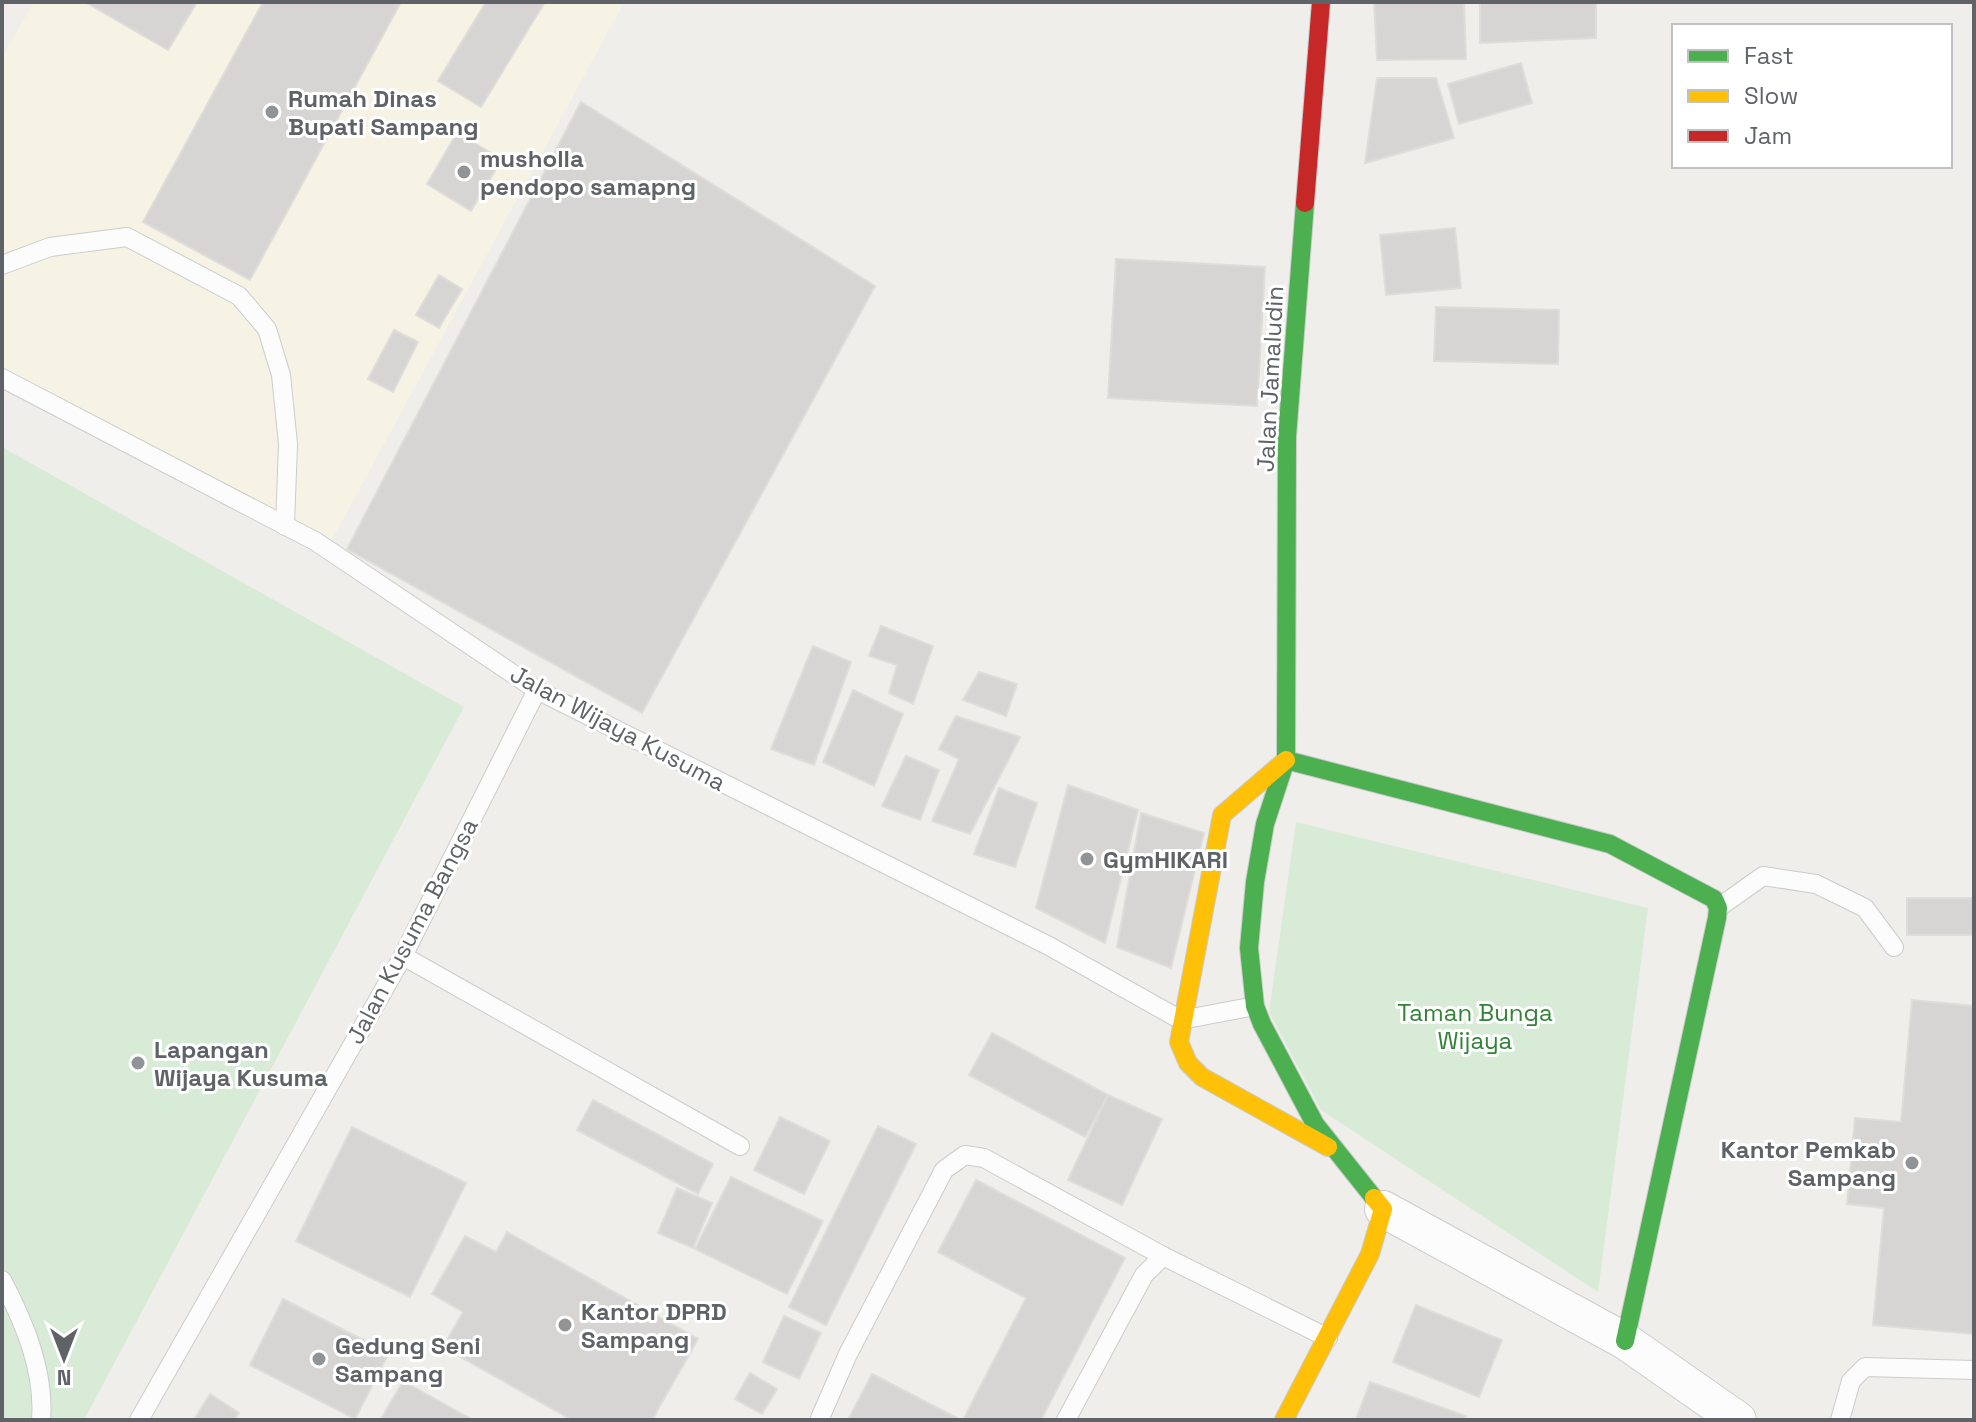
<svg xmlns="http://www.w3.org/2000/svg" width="1976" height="1422" viewBox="0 0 1976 1422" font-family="'Space Grotesk',sans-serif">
<rect width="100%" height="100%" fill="#efeeea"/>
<path fill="#f7f3e4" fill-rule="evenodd" d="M34 2H85L167 50 197 2H263L143 222 249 280 401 2H486L438 80 481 107 545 2H624L329 545 2 380V58ZM457 134 501 159 471 210 427 184ZM440 275 462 289 438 328 416 315ZM394 330 418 343 393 391 369 380Z"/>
<g fill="#d8ebd6">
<polygon points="2,447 464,707 84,1420 2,1420"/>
<polygon points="1296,822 1648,908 1598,1292 1321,1110 1269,1012"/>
</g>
<g fill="#d6d5d3" stroke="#deddd9" stroke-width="2">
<polygon points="85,2 197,2 168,50"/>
<polygon points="263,2 401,2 250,280 143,222"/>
<polygon points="486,2 545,2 481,107 438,81"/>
<polygon points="1374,2 1464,2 1466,59 1377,60"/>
<polygon points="1480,2 1596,2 1596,38 1480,43"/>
<polygon points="1521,63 1532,103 1459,124 1448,84"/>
<polygon points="1377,78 1436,78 1454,138 1365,163"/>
<polygon points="581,102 875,286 642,713 347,549"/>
<polygon points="457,133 502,159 471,211 427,184"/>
<polygon points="1455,228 1461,288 1386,295 1380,235"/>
<polygon points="1116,259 1265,267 1257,406 1108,398"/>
<polygon points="439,275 462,289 439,328 416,315"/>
<polygon points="1436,307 1559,310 1558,364 1434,361"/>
<polygon points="394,330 418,342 393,392 368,379"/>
<polygon points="881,626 933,646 913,704 889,693 897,665 869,656"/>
<polygon points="813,646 851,662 814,765 771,749"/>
<polygon points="979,672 1017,684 1006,716 963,700"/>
<polygon points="853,690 903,714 874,786 823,762"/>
<polygon points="956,716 1020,737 970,834 932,821 959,759 939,749"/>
<polygon points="906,756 939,770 920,820 882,806"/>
<polygon points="1068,785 1138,810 1105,943 1036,908"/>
<polygon points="999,788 1037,803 1015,867 974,854"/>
<polygon points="1141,813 1204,833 1171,968 1117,947"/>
<rect x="1907" y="898" width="67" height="37"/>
<polygon points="1912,1000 1974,1006 1974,1334 1873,1325 1884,1208 1847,1204 1855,1118 1901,1122"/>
<polygon points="992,1033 1108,1095 1085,1137 969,1075"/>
<polygon points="1108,1095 1162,1119 1122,1205 1068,1180"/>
<polygon points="593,1100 713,1164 698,1194 577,1130"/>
<polygon points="780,1117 830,1141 804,1194 754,1170"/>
<polygon points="878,1126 916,1144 826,1325 789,1307"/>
<polygon points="352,1127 466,1183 410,1297 296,1241"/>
<polygon points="731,1177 823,1221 787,1294 695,1249"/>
<polygon points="976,1180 1125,1258 1041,1420 963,1420 1026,1298 938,1252"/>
<polygon points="677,1188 712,1203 693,1248 658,1233"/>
<polygon points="507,1232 698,1339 652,1420 572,1420 443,1347 463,1312 432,1294 465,1236 496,1252"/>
<polygon points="283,1299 389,1353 355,1419 250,1365"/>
<polygon points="1416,1305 1502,1340 1479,1397 1393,1362"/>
<polygon points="784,1316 821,1333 799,1379 763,1362"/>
<polygon points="750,1373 777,1389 762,1414 735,1399"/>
<polygon points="872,1374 961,1420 848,1420"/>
<polygon points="403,1381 473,1420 383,1420 381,1419"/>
<polygon points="1370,1382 1466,1416 1464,1420 1356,1420"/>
<polygon points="210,1394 239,1413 234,1420 194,1420"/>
</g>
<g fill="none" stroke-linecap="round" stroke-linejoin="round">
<defs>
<g id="lane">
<polyline points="2,265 50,247 127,237 239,296 267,329 281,375 288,444 285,526"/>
<polyline points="2,378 315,541 537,690 1049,946 1181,1020 1255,1006"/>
<polyline points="1718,908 1763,876 1816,884 1865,908 1894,947"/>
<polyline points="403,956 740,1146"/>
<path d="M2 1280C24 1322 45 1371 41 1420"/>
<polyline points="820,1418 848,1354 944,1170 965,1155 984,1158 1163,1256"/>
<polyline points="139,1420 403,956 537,690"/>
<polyline points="1066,1420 1144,1275 1163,1256 1328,1338"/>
<polyline points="1840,1420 1851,1381 1865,1367 1974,1370"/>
</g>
<polyline id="street" points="1383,1209 1625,1341 1738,1420"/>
<g id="fast">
<polyline points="1305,203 1287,437 1286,760 1265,824 1255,882 1249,948 1255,1006 1262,1024 1315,1124 1374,1198"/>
<polyline points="1286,760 1610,844 1714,899 1718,908 1717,918 1625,1341"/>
</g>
<g id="slow">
<polyline points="1286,760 1222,815 1179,1042 1188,1063 1202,1077 1328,1147"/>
<polyline points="1284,1420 1370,1254 1383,1209 1374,1198"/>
</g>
<polyline id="jam" points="1305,203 1321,2"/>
</defs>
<use href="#lane" stroke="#cbcccc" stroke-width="20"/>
<use href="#street" stroke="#cbcccc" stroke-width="38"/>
<use href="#fast" stroke="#cacacb" stroke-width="20"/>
<use href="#slow" stroke="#cacacb" stroke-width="20"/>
<use href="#jam" stroke="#cacacb" stroke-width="20"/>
<use href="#lane" stroke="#fdfcfc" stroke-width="18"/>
<use href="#street" stroke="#fdfcfc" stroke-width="36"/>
<use href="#fast" stroke="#4caf50" stroke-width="18"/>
<use href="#slow" stroke="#ffc107" stroke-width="18"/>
<use href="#jam" stroke="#c62828" stroke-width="18"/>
</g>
<g fill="#919496" stroke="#fff" stroke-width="3">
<circle cx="272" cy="112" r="8"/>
<circle cx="464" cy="172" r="8"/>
<circle cx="1087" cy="859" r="8"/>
<circle cx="138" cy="1063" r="8"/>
<circle cx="1912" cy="1163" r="8"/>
<circle cx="565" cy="1325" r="8"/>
<circle cx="319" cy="1359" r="8"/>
</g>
<g text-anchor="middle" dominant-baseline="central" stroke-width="6" stroke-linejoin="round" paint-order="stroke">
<g font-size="24" font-weight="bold" fill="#5f6368" stroke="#fff" text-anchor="start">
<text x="288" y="98">Rumah Dinas<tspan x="288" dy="28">Bupati Sampang</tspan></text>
<text x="480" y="158">musholla<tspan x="480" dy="28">pendopo samapng</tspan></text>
<text x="1103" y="859">GymHIKARI</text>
<text x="154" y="1049">Lapangan<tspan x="154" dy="28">Wijaya Kusuma</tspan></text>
<text x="1896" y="1149" text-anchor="end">Kantor Pemkab<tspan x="1896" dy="28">Sampang</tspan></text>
<text x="581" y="1311">Kantor DPRD<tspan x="581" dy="28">Sampang</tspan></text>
<text x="335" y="1345">Gedung Seni<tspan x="335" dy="28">Sampang</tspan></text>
</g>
<g font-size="24" fill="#5f6368" stroke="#fff">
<text transform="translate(1270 379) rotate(-87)">Jalan Jamaludin</text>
<text transform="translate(618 728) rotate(28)">Jalan Wijaya Kusuma</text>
<text transform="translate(412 931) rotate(-62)">Jalan Kusuma Bangsa</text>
</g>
<g font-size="24" fill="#348238" stroke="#fff">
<text x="1475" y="1012">Taman Bunga<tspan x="1475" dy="28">Wijaya</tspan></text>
</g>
</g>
<rect width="1976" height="1422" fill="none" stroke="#5f6368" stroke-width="8"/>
<rect x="1672" y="24" width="280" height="144" fill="#ffffff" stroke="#bfc1c3" stroke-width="2"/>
<rect x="1688" y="50" width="40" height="12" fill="#4caf50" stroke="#bfc1c3" stroke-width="2"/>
<text x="1744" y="64" font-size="24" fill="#5f6368">Fast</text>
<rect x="1688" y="90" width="40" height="12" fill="#ffc107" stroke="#bfc1c3" stroke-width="2"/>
<text x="1744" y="104" font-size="24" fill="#5f6368">Slow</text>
<rect x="1688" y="130" width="40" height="12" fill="#c62828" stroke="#bfc1c3" stroke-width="2"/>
<text x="1744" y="144" font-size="24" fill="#5f6368">Jam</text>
<g transform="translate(64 1358) rotate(180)" stroke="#ffffff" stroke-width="6" paint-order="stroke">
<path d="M0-6L14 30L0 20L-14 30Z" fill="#5f6368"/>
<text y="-12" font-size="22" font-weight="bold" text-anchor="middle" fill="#5f6368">N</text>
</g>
</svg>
